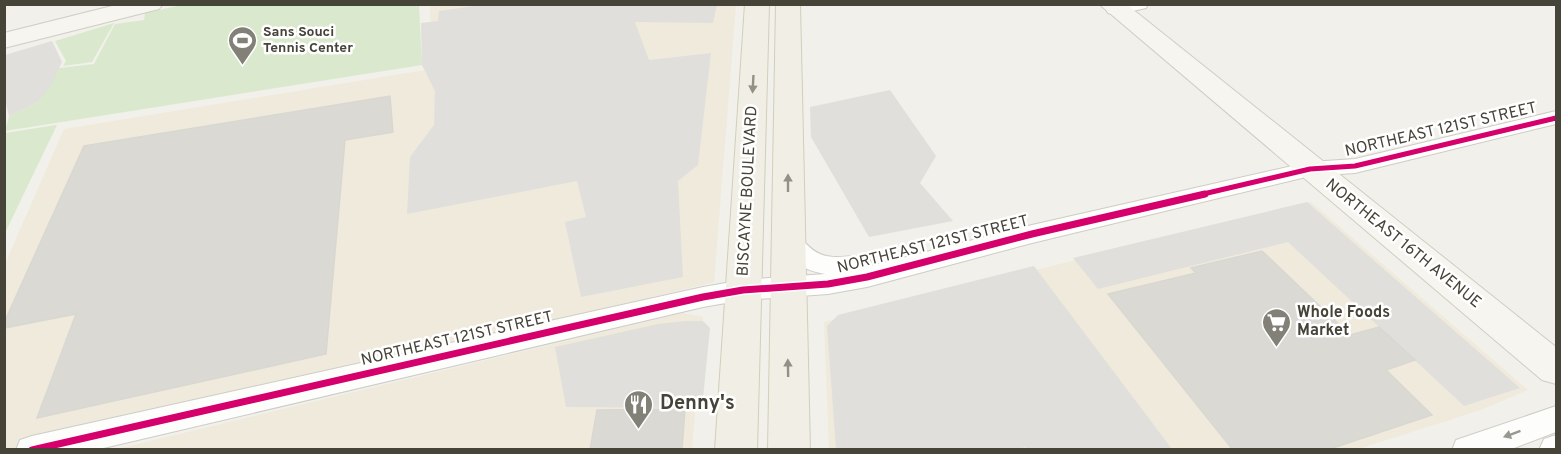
<svg xmlns="http://www.w3.org/2000/svg" width="1561" height="454" viewBox="0 0 1561 454" font-family="Overpass,sans-serif">
<rect width="100%" height="100%" fill="#f1f0eb"/>
<g fill="#efeadc">
<polygon points="450,4 736,5 714,282 28,449 5,450 5,264 64,129 432,69 430,7"/>
<polygon points="1311,202 1528,390 1481,410 1358,449 829,449 824,322"/>
<polygon points="682,313 703,317 692,449 113,450"/>
</g>
<g fill="#dae9cd">
<polygon points="187,4 419,5 422,65 5,131 9,116 38,102 59,68 94,64 115,24 144,20 145,13"/>
<polygon points="114,23 92,62 63,66 66,61 55,41"/>
<polygon points="56,125 57,125 5,233 5,133"/>
</g>
<g fill="#e0dfdb">
<polygon points="481,5 717,5 713,23 635,22 649,60 711,53 698,165 678,181 683,277 581,297 565,222 586,217 577,181 407,214 410,157 434,125 435,91 422,65 421,23 438,21 439,11"/>
<polygon points="52,41 62,62 52,84 38,102 9,116 5,100 5,55"/>
<polygon points="890,90 936,156 920,183 953,221 869,237 811,137 810,107"/>
<polygon points="1307,202 1520,388 1464,406 1288,242 1098,289 1073,258"/>
<polygon points="1034,266 1172,449 1027,450 1025,447 1015,450 836,449 827,326 838,315"/>
<polygon points="685,321 703,321 710,328 702,408 566,407 555,347 658,324"/>
</g>
<g fill="#dad9d4" stroke="#d9d7d1" stroke-width="1.5">
<polygon points="390,96 393,132 345,140 326,354 37,418 76,314 4,328 4,323 84,146"/>
<polygon points="1262,251 1350,335 1379,327 1415,360 1386,370 1432,415 1327,450 1233,450 1108,294 1196,273 1191,268"/>
<polygon points="685,409 682,450 590,450 597,410"/>
</g>
<g fill="none" stroke-linecap="round" stroke-linejoin="round">
<defs>
<g id="street">
<polygon points="1111,4 1148,4 1146,8 1115,15 1108,13 1106,9"/>
<path d="M1556 111V124L1355 173 1310 176 1032 243 867 287 828 294 743 300 703 307 95 450H16L20 440 32 436 703 287 743 280 825 274C803 270 786 260 775 241L779 235C801 228 802 246 820 254 836 261 853 253 868 257L872 264 871 266 1032 225 1310 162 1355 159Z"/>
<polygon points="1556,406 1556,432 1509,450 1452,450 1456,440"/>
<polygon points="1556,435 1556,450 1539,450 1544,439"/>
</g>
<g id="secondary">
<polygon points="120,4 163,4 159,9 4,48 4,33"/>
<polygon points="1099,4 1126,4 1556,347 1556,384 1542,380"/>
</g>
<g id="primary">
<polygon points="745,4 769,4 757,450 715,450"/>
<polygon points="776,4 800,4 810,450 768,450"/>
</g>
</defs>
<use href="#street" stroke="#cdccc7" stroke-width="2"/>
<use href="#secondary" stroke="#cfcdc3" stroke-width="2"/>
<use href="#primary" stroke="#d2ceba" stroke-width="2"/>
<use href="#street" fill="#fdfdfc" fill-rule="evenodd"/>
<use href="#secondary" fill="#f6f5f0" fill-rule="evenodd"/>
<use href="#primary" fill="#f1efe5" fill-rule="evenodd"/>
<defs>
<polyline id="cycleway-far1" points="1199,195 1310,169 1355,166 1556,118"/>
<polyline id="cycleway" points="32,450 703,297 743,290 828,284 867,277 1032,234 1205,194"/>
</defs>
<use href="#cycleway-far1" stroke="#fff" stroke-width="8"/>
<use href="#cycleway" stroke="#fff" stroke-width="10"/>
<use href="#cycleway-far1" stroke="#d6006c" stroke-width="5"/>
<use href="#cycleway" stroke="#d6006c" stroke-width="7"/>
</g>
<defs><path id="oneway-solid" d="M-6-.8H1V-3.2L6.5 0L1 3.2V.8H-6Z" transform="scale(1.5)"/></defs>
<g fill="#939086">
<use href="#oneway-solid" transform="translate(753 84) rotate(93)"/>
<use href="#oneway-solid" transform="translate(788 183) rotate(-90)"/>
<use href="#oneway-solid" transform="translate(788 368) rotate(-91)"/>
</g>
<use fill="#989790" href="#oneway-solid" transform="translate(1512 434) rotate(160)"/>
<defs>
<symbol id="stadium-pin" viewBox="-11 -11 22 30"><path d="M0 17L-7.5 6A9.5 9.5 0 1 1 7.5 6Z" fill="#828077" stroke="#fff"/><path d="M0-5a6.5 5 0 1 0 0 10a6.5 5 0 1 0 0-10ZM-3.5-1.8h7v3.6h-7Z" fill="#fff"/></symbol>
<symbol id="supermarket-pin" viewBox="-11 -11 22 30"><path d="M0 17L-7.5 6A9.5 9.5 0 1 1 7.5 6Z" fill="#828077" stroke="#fff"/><path d="M-6-5.5h2.5l.6 2H6L4.5 2H-2.5L-4.4-4H-6ZM-1.5 3.2a1.3 1.3 0 1 0 .1 0ZM3 3.2a1.3 1.3 0 1 0 .1 0Z" fill="#fff"/></symbol>
<symbol id="restaurant-pin" viewBox="-11 -11 22 30"><path d="M0 17L-7.5 6A9.5 9.5 0 1 1 7.5 6Z" fill="#828077" stroke="#fff"/><path d="M-5-6h1v4h1v-4h1v4h1v-4h1v5L-1.5 .5V6h-2V.5L-5-1ZM5-6V6H3V1.5H1.5Q1.5-4 5-6Z" fill="#fff"/></symbol>
</defs>
<g fill-rule="evenodd">
<use href="#stadium-pin" x="226" y="24" width="33" height="45"/>
<use href="#supermarket-pin" x="1260" y="306" width="33" height="45"/>
<use href="#restaurant-pin" x="622" y="388" width="33" height="45"/>
</g>
<g text-anchor="middle" dominant-baseline="central" stroke-width="5" stroke-linejoin="round" paint-order="stroke">
<g font-size="14" font-weight="bold" fill="#464338" stroke="#fff" text-anchor="start">
<text x="263" y="32">Sans Souci<tspan x="263" dy="16">Tennis Center</tspan></text>
</g>
<g font-size="16" fill="#464338" stroke="#fff">
<text transform="translate(1441 130) rotate(-13)">NORTHEAST 121ST STREET</text>
<text transform="translate(748 191) rotate(-87)">BISCAYNE BOULEVARD</text>
<text transform="translate(1403 244) rotate(39)">NORTHEAST 16TH AVENUE</text>
<text transform="translate(933 245) rotate(-14)">NORTHEAST 121ST STREET</text>
<text transform="translate(457 339) rotate(-13)">NORTHEAST 121ST STREET</text>
</g>
<g font-size="16" font-weight="bold" fill="#464338" stroke="#fff" text-anchor="start">
<text x="1297" y="313">Whole Foods<tspan x="1297" dy="18">Market</tspan></text>
</g>
<g font-size="20" font-weight="bold" fill="#464338" stroke="#fff" text-anchor="start">
<text x="660" y="404">Denny's</text>
</g>
</g>
<rect width="1561" height="454" fill="none" stroke="#464338" stroke-width="12"/>
</svg>
